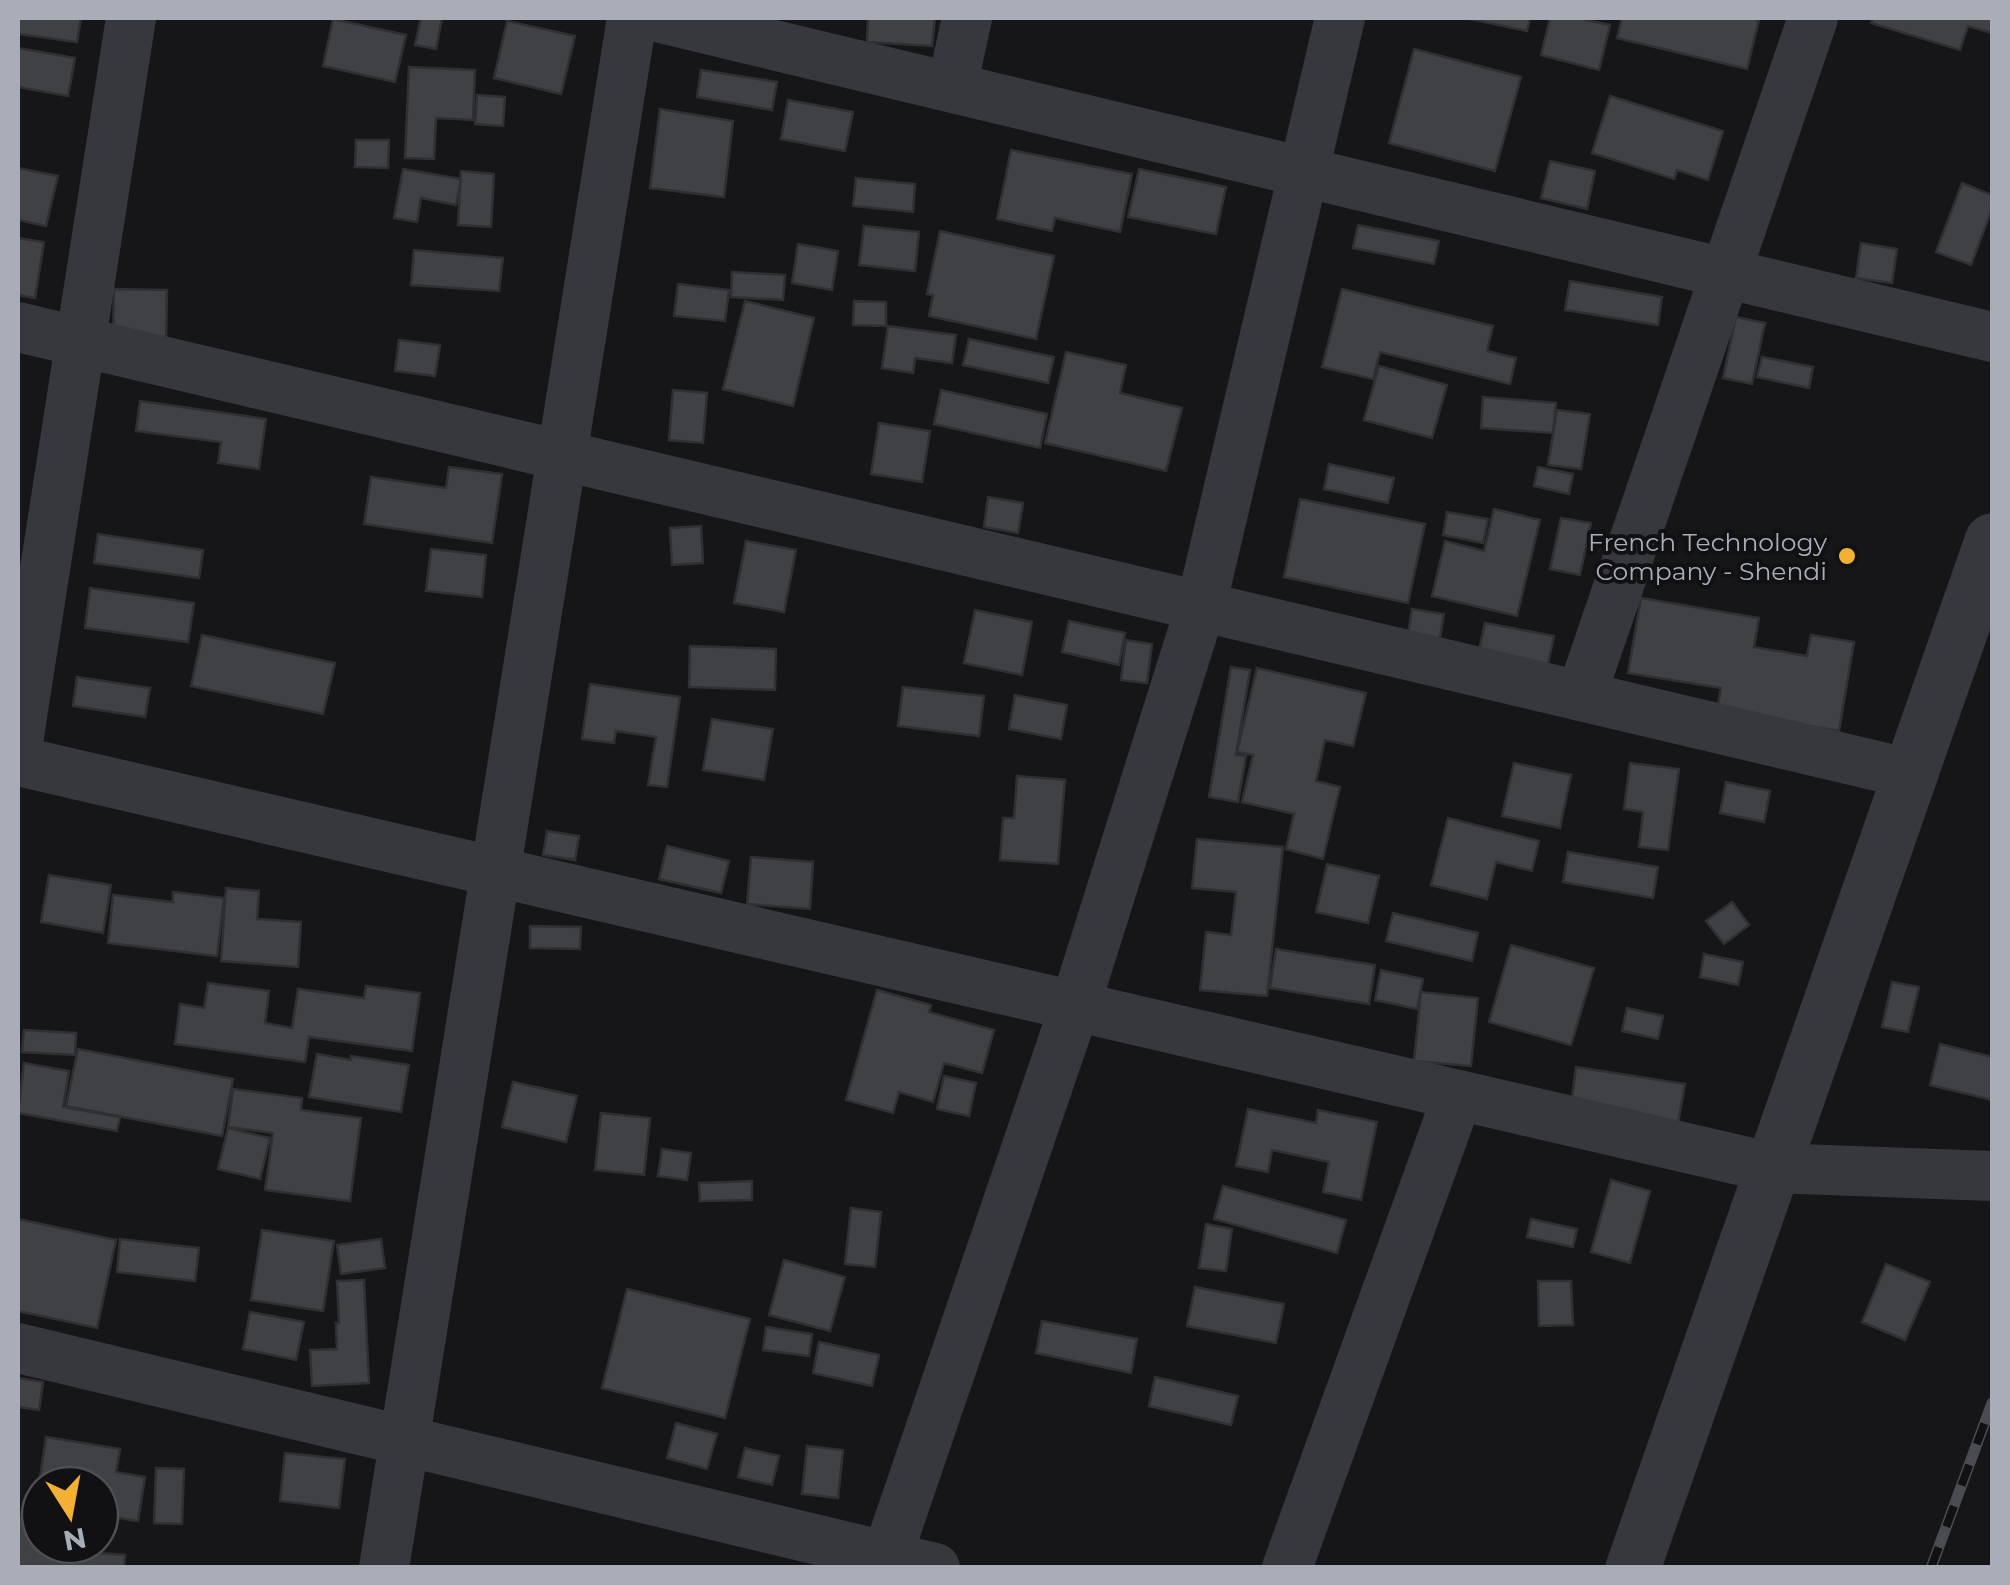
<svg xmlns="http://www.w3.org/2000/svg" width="2010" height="1585" viewBox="0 0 2010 1585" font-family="Montserrat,sans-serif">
<rect width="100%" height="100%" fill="#161618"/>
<g fill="#404145" stroke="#303034" stroke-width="2.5">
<polygon points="18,18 81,18 77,42 18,34"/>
<polygon points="421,18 442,18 436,49 415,45"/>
<polygon points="868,18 935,18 932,46 867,42"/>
<polygon points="1465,18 1530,18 1527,31"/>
<polygon points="1550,18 1578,18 1610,25 1599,70 1541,55"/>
<polygon points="1622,18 1751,18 1759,20 1747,69 1617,38"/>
<polygon points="1873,18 1992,18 1992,33 1968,26 1960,50 1871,23"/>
<polygon points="333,19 406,35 395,82 323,66"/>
<polygon points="507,21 575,36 561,94 494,78"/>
<polygon points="18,48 75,58 68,96 18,87"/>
<polygon points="1414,49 1521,77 1495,171 1389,143"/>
<polygon points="409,67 475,70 473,120 436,118 434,159 405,158"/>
<polygon points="701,70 777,82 772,110 697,97"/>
<polygon points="477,95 505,97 503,126 475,124"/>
<polygon points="1610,96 1723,131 1708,180 1677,170 1674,179 1592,153"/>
<polygon points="788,100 853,112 845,151 781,139"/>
<polygon points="660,109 733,121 724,197 650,188"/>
<polygon points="356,140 389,140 388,168 355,167"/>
<polygon points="1011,150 1132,174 1120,232 1055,218 1052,231 997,219"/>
<polygon points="1550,161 1595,171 1587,209 1541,198"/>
<polygon points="18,168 58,176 46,226 18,220"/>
<polygon points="403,169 461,179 456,205 421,198 417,222 394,218"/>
<polygon points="1139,169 1226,187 1216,234 1128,217"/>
<polygon points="461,171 494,174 491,227 458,225"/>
<polygon points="856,178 915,184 913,212 853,206"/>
<polygon points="1962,183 1992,195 1992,209 1971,265 1936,252"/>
<polygon points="1358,225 1439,241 1434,264 1353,248"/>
<polygon points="864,226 919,232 915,271 859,265"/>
<polygon points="940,231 1054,256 1036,339 929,316 933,295 927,294"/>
<polygon points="18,238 44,242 35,298 18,295"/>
<polygon points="1861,243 1897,249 1892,283 1856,278"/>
<polygon points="798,244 838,251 832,290 792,283"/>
<polygon points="414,250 503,258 499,291 411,285"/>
<polygon points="732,272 785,275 783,300 731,297"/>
<polygon points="1570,281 1662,297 1658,325 1565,310"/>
<polygon points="678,284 729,290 725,321 674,316"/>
<polygon points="114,289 167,290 166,343 113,342"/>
<polygon points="1342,289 1493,326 1487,351 1516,358 1510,384 1380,352 1373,379 1322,367"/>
<polygon points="745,301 814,318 793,406 723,389"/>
<polygon points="854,301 886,302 886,326 853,325"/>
<polygon points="1736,317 1765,323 1752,384 1723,378"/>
<polygon points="888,326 956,335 952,363 915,358 913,373 882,368"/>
<polygon points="969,339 1054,357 1048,383 963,365"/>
<polygon points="399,340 440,345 435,376 395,371"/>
<polygon points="1066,352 1126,365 1120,393 1182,408 1166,471 1045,443"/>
<polygon points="1762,357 1813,367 1809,388 1757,377"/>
<polygon points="1379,366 1447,385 1432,438 1364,420"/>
<polygon points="673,390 707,393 703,443 669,440"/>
<polygon points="941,390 1047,414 1040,448 934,424"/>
<polygon points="1483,397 1556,403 1553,433 1481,428"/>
<polygon points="140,401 266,419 259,469 218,463 221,442 136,431"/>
<polygon points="1557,410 1590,414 1581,469 1548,465"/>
<polygon points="879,423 930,431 922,482 871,474"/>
<polygon points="1329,464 1394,478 1388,503 1324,489"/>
<polygon points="449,467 502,474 492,543 364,524 371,477 446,488"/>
<polygon points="1538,467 1573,474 1569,494 1534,486"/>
<polygon points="988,497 1023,503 1018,533 984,527"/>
<polygon points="1300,499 1425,524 1408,603 1284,577"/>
<polygon points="1494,509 1540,520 1517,616 1432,596 1445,541 1484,551"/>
<polygon points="1447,512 1488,519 1483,543 1443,535"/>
<polygon points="1561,518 1591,523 1580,575 1550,569"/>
<polygon points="701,526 703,563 672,565 670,528"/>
<polygon points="98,534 203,550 199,578 94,563"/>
<polygon points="746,541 796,550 784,612 734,603"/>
<polygon points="431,549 486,555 482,597 426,591"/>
<polygon points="90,588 194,603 188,642 85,628"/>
<polygon points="1641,598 1759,618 1754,647 1807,656 1811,635 1854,642 1839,731 1717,711 1721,688 1628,673"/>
<polygon points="1412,609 1444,614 1440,638 1408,633"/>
<polygon points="975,610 1032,622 1022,675 964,663"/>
<polygon points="1069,621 1125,633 1119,665 1062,652"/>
<polygon points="1485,623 1554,636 1546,673 1477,659"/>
<polygon points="202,635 335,663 323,714 191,686"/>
<polygon points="1126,640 1152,644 1147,683 1121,680"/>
<polygon points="690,646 776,649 775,690 689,687"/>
<polygon points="1231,667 1250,670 1236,755 1246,756 1238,802 1209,797"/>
<polygon points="1257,668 1366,693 1353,746 1325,740 1316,781 1340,787 1323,859 1286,849 1294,814 1242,802 1253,755 1237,752"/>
<polygon points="77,677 150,688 145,717 73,706"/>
<polygon points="590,684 680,697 667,787 648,785 656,737 616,731 614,743 582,739"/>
<polygon points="903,687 984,696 979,736 898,726"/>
<polygon points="1015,695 1067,705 1061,739 1009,729"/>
<polygon points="712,719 773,729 764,780 703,770"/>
<polygon points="1514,763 1571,775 1560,828 1502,816"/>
<polygon points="1630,763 1679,769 1668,850 1639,847 1643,812 1624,809"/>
<polygon points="1017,776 1065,780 1058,864 1000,860 1003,818 1014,818"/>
<polygon points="1726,782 1770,791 1764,822 1720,813"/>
<polygon points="1448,818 1539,841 1532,871 1496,862 1487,899 1431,885"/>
<polygon points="547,831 579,836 575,860 543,855"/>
<polygon points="1197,839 1283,847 1267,996 1200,990 1206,932 1231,935 1236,892 1192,888"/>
<polygon points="667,846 729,861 721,893 659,879"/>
<polygon points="1568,852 1658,867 1653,898 1563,882"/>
<polygon points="751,857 813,862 810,909 747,904"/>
<polygon points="1327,864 1379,876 1368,923 1316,912"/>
<polygon points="49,875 111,885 103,933 41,922"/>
<polygon points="226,888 259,891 257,919 301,922 298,967 221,961"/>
<polygon points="173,892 224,898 217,956 108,943 113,895 173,902"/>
<polygon points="1732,902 1749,925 1724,944 1706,921"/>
<polygon points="1393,913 1478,933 1472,961 1386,941"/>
<polygon points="530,926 581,927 580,949 530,948"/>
<polygon points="1511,945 1594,968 1571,1045 1489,1022"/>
<polygon points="1276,949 1375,965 1369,1004 1270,988"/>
<polygon points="1704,954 1743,962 1738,985 1700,977"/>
<polygon points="1381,970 1423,979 1417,1009 1375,1000"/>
<polygon points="1892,982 1919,987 1908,1032 1882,1027"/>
<polygon points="208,983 269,991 265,1023 292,1028 298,989 364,998 366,986 420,993 412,1051 309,1037 305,1062 175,1044 180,1004 204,1008"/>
<polygon points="877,990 931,1005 929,1012 994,1030 982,1073 944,1063 933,1102 899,1092 893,1113 846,1100"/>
<polygon points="1421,992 1478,998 1471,1066 1414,1061"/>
<polygon points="1627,1008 1663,1016 1658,1039 1622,1031"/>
<polygon points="24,1030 76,1033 75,1055 22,1052"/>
<polygon points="1940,1044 1992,1057 1992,1100 1930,1085"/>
<polygon points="78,1049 233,1079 222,1136 66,1106"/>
<polygon points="317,1054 351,1060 351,1056 409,1065 401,1112 309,1097"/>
<polygon points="24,1063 69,1071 63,1107 120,1117 117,1131 18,1113"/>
<polygon points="1576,1067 1685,1084 1678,1123 1571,1107"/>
<polygon points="944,1076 976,1083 969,1116 937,1109"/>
<polygon points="513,1082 577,1096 566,1142 502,1127"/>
<polygon points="233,1089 302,1098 301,1110 361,1118 350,1201 265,1190 273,1133 228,1127"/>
<polygon points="1248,1109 1316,1123 1318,1110 1377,1122 1361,1200 1323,1192 1329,1162 1272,1150 1268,1172 1236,1166"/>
<polygon points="601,1113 650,1118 644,1175 595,1170"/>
<polygon points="228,1128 270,1138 260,1179 218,1169"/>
<polygon points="662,1149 691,1153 687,1180 658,1176"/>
<polygon points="1611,1180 1650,1191 1630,1263 1591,1252"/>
<polygon points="752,1181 752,1200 700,1201 699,1183"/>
<polygon points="1223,1186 1346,1220 1337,1253 1214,1219"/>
<polygon points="851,1208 881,1212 875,1267 845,1264"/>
<polygon points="18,1219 116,1240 97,1328 18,1311"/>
<polygon points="1531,1219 1577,1229 1573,1247 1527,1237"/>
<polygon points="1206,1224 1232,1229 1226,1271 1199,1268"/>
<polygon points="262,1230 334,1241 323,1311 251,1300"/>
<polygon points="120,1239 199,1248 195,1281 117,1272"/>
<polygon points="381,1239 385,1268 341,1274 337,1245"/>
<polygon points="784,1260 845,1277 830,1331 769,1315"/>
<polygon points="1886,1264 1930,1282 1905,1340 1862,1322"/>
<polygon points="364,1280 369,1383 312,1386 310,1350 337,1349 336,1323 339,1323 337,1281"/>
<polygon points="1538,1281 1571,1281 1573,1325 1539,1326"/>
<polygon points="1195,1287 1284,1304 1276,1343 1187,1326"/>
<polygon points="627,1289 750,1319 725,1418 602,1388"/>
<polygon points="250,1312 304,1322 296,1360 243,1349"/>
<polygon points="1042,1321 1137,1339 1131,1373 1036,1353"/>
<polygon points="766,1327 812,1334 809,1356 763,1350"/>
<polygon points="819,1342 879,1355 872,1386 813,1373"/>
<polygon points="1155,1377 1238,1396 1231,1425 1149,1406"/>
<polygon points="18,1378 43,1382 39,1410 18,1407"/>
<polygon points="676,1423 717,1434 707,1469 667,1458"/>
<polygon points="46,1437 120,1449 116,1472 145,1477 138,1521 100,1515 100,1485 40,1485 40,1506 36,1505"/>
<polygon points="807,1446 843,1450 838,1498 802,1494"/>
<polygon points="745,1448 779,1456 772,1485 738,1477"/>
<polygon points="285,1453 345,1459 339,1508 280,1501"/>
<polygon points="156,1468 184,1469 182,1524 154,1523"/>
<polygon points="18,1517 40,1518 40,1545 75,1545 74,1551 125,1555 124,1568 18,1568"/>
</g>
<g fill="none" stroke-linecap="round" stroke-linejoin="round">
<g stroke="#37383d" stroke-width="50">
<polyline points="661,18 1992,337"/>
<polyline points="952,87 967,18"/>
<polyline points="18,327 1911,774"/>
<polyline points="1581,696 1813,18"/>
<polyline points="18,742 131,18"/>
<polyline points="18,761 1773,1168 1992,1176"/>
<polyline points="18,1348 935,1568"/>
<polyline points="384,1568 632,18"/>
<polyline points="883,1568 1075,1006 1201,606 1340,18"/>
<polyline points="1287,1568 1458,1095"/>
</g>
<polyline stroke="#37383d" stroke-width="55" points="1633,1568 1992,541"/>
<defs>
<polyline id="rail" points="1931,1568 1992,1403"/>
</defs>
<use href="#rail" stroke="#4a4c52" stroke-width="11"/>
<use href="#rail" stroke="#111113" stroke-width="8" stroke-dasharray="22" stroke-linecap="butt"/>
</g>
<circle fill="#f2b134" stroke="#111113" stroke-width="4" cx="1847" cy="556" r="10"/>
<g text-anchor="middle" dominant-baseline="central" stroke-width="8" stroke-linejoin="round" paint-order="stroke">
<g font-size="25" fill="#a8adb8" stroke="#111113" text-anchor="end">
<text x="1827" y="542">French Technology<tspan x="1827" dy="29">Company - Shendi</tspan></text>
</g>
</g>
<rect width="2010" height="1585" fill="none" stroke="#a8adb8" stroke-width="40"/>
<g transform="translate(70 1515) rotate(169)"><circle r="48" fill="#111113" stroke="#4d4f55" stroke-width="2.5"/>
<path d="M0-8L18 38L0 25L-18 38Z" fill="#f2b134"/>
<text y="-15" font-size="28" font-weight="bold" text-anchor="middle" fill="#a8adb8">N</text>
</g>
</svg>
